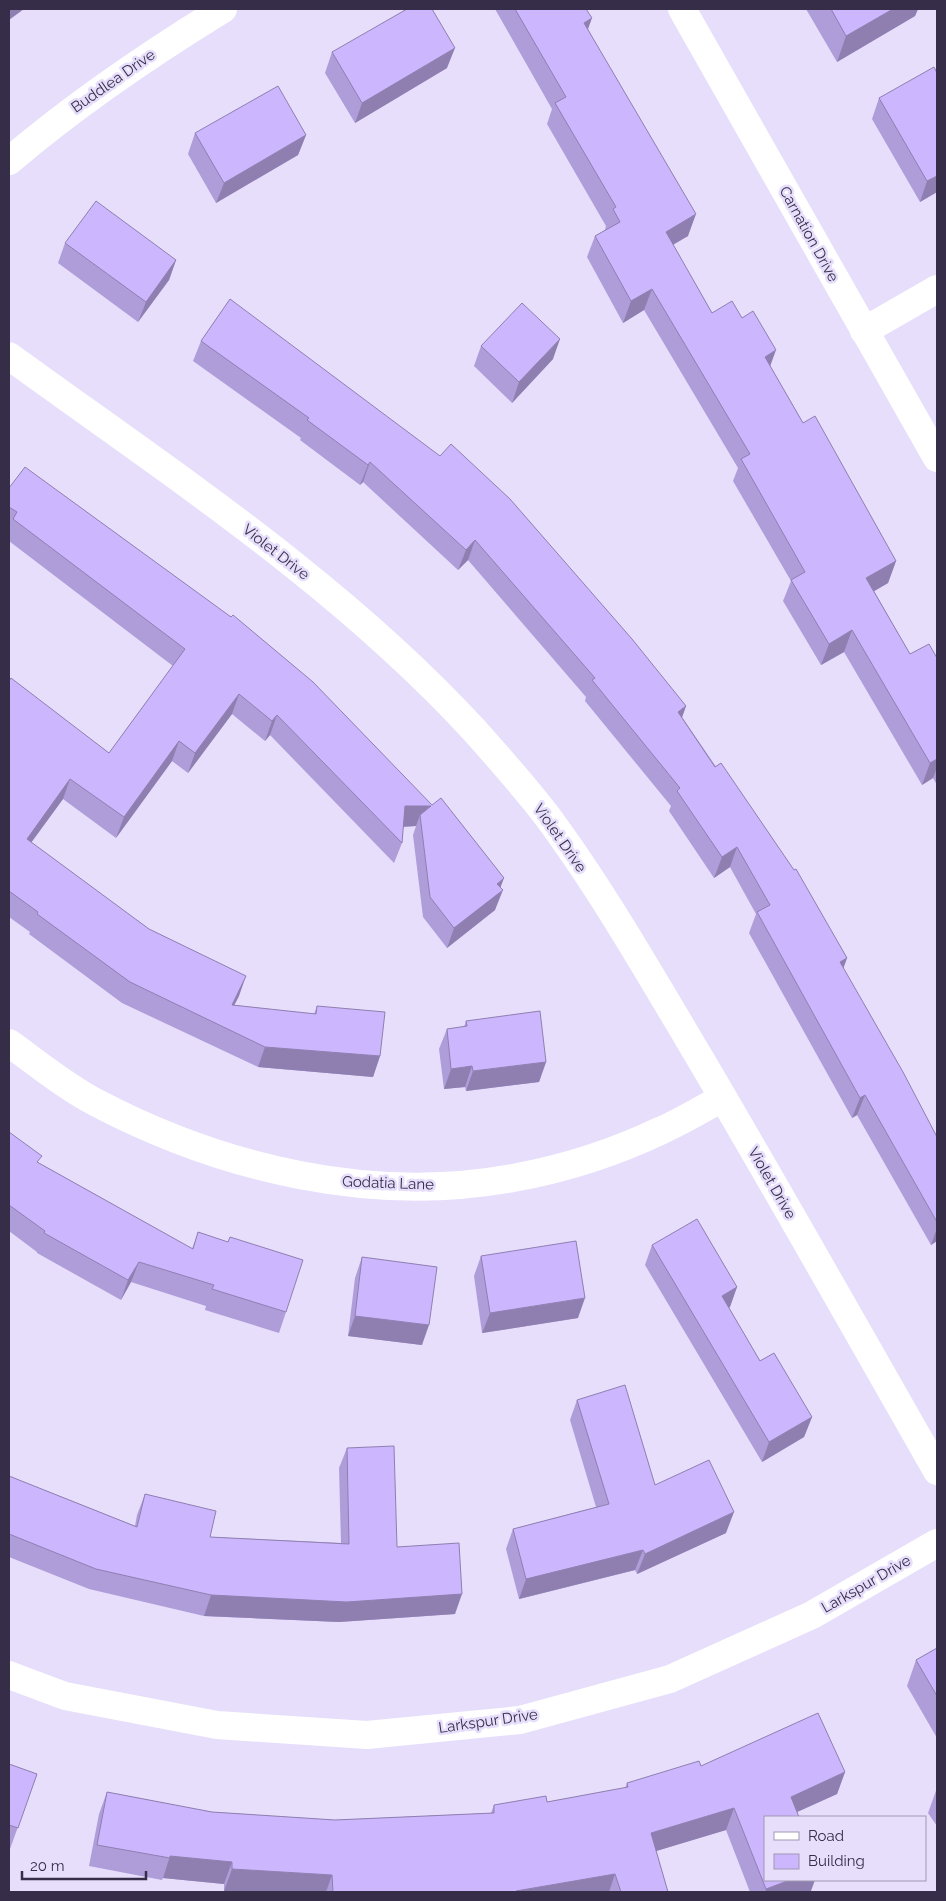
<svg xmlns="http://www.w3.org/2000/svg" width="946" height="1901" viewBox="0 0 946 1901" font-family="Raleway,sans-serif">
<rect width="100%" height="100%" fill="#e6defb"/>
<g fill="none" stroke-linecap="round" stroke-linejoin="round">
<g stroke="#fff" stroke-width="28">
<polyline points="682,9 937,458"/>
<path d="M9 161C76 104 148 55 223 9"/>
<polyline points="864,331 937,289"/>
<path d="M9 356C170 473 339 583 475 731 499 758 525 787 547 816 604 893 652 978 701 1060 781 1196 859 1334 937 1471"/>
<path d="M9 1043C37 1063 66 1087 97 1103 223 1169 372 1204 513 1178 563 1169 616 1152 662 1130 683 1121 703 1108 723 1098"/>
<polyline points="9,1675 65,1696 217,1725 367,1735 520,1720 670,1679 812,1615 937,1543"/>
</g>
</g>
<g fill="#af9dda">
<polygon points="495,9 586,9 588,29 688,236 673,245 712,313 770,366 803,423 896,561 888,583 874,591 910,654 937,658 937,785 933,778 922,785 844,652 821,665 783,601 791,581 733,481 738,468 644,310 623,323 587,257 595,236 605,230 606,226 547,124 552,109"/>
<polygon points="806,9 918,9 915,16 837,62"/>
<polygon points="332,52 447,68 355,123 325,73"/>
<polygon points="937,73 937,192 920,202 872,119 879,98"/>
<polygon points="195,133 306,135 298,155 216,203 188,154"/>
<polygon points="65,243 176,260 169,280 138,322 58,263"/>
<polygon points="230,299 686,706 682,717 847,958 843,968 937,1137 937,1241 931,1245 857,1115 852,1118 749,933 756,914 730,867 714,878 669,811 671,806 585,701 586,697 468,560 458,570 363,482 360,485 300,440 301,438 193,361 201,341"/>
<polygon points="481,346 553,359 512,403 474,366"/>
<polygon points="9,488 231,617 500,887 495,910 447,948 423,917 413,835 416,826 403,827 402,843 394,863 270,735 265,741 232,714 188,773 172,761 116,838 63,799 31,843 239,996 234,1005 314,1014 317,1006 380,1056 373,1077 258,1067 122,1003 29,934 30,932 9,917 9,681 109,753 173,666 9,541"/>
<polygon points="466,1021 546,1062 539,1082 466,1091 465,1087 444,1089 439,1049 447,1029 464,1027"/>
<polygon points="9,1132 39,1163 192,1249 198,1232 286,1312 279,1333 205,1310 206,1306 131,1282 121,1300 37,1253 37,1252 9,1231"/>
<polygon points="652,1245 737,1287 729,1308 760,1361 812,1417 804,1437 762,1462 645,1265"/>
<polygon points="481,1256 578,1318 482,1333 474,1276"/>
<polygon points="362,1257 422,1345 348,1336 355,1278"/>
<polygon points="577,1400 655,1485 726,1533 637,1574 635,1570 519,1599 506,1549 513,1529 596,1507 570,1420"/>
<polygon points="347,1448 397,1547 455,1614 339,1622 204,1616 89,1589 9,1557 9,1476 135,1526 137,1515 145,1494 210,1537 341,1543 339,1468"/>
<polygon points="937,1648 937,1738 907,1686 916,1660"/>
<polygon points="9,1764 37,1774 10,1849 9,1848"/>
<polygon points="701,1766 845,1772 837,1794 797,1812 811,1891 807,1892 750,1892 726,1830 656,1851 668,1892 249,1892 224,1891 224,1884 163,1878 162,1880 89,1866 99,1814 107,1792 212,1812 335,1820 491,1813 494,1805 547,1802 625,1788 627,1783"/>
<polygon points="937,1788 937,1826 928,1813"/>
</g>
<g fill="#8f7fb1">
<polygon points="9,9 24,9 9,20"/>
<polygon points="893,9 918,9 915,16 837,62 846,36"/>
<polygon points="592,18 584,40 584,23"/>
<polygon points="455,48 447,68 355,123 362,103"/>
<polygon points="306,135 298,155 216,203 224,183"/>
<polygon points="937,176 937,192 920,202 927,181"/>
<polygon points="696,214 688,236 658,253 666,232"/>
<polygon points="176,260 169,280 138,322 146,302"/>
<polygon points="652,289 644,310 623,323 631,301"/>
<polygon points="560,339 553,359 512,403 519,382"/>
<polygon points="776,350 768,372 765,357"/>
<polygon points="370,462 363,482 360,485 368,465"/>
<polygon points="475,540 468,560 458,570 466,550"/>
<polygon points="896,561 888,583 859,600 866,578"/>
<polygon points="852,630 844,652 821,665 829,644"/>
<polygon points="239,694 232,714 188,773 195,753"/>
<polygon points="686,706 679,726 678,712"/>
<polygon points="277,715 270,735 265,741 272,721"/>
<polygon points="179,741 172,761 116,838 124,817"/>
<polygon points="937,759 937,768 933,778 922,785 930,763"/>
<polygon points="70,779 63,799 19,859 27,839"/>
<polygon points="405,806 431,806 420,815 416,826 398,827"/>
<polygon points="737,847 730,867 714,878 722,857"/>
<polygon points="504,878 498,894 503,890 495,910 447,948 454,928 497,884"/>
<polygon points="847,958 840,978 840,962"/>
<polygon points="246,976 239,996 224,1025 232,1005"/>
<polygon points="265,1047 380,1056 373,1077 258,1067"/>
<polygon points="546,1062 539,1082 466,1091 473,1071"/>
<polygon points="472,1066 465,1087 444,1089 451,1069"/>
<polygon points="865,1095 857,1115 852,1118 860,1098"/>
<polygon points="937,1228 937,1241 931,1245"/>
<polygon points="139,1262 131,1282 121,1300 128,1280"/>
<polygon points="737,1287 730,1307 715,1316 722,1296"/>
<polygon points="585,1298 578,1318 482,1333 490,1313"/>
<polygon points="355,1316 429,1325 422,1345 348,1336"/>
<polygon points="812,1417 804,1437 762,1462 769,1442"/>
<polygon points="734,1512 726,1533 637,1574 645,1554"/>
<polygon points="643,1550 635,1570 519,1599 526,1579"/>
<polygon points="462,1594 455,1614 339,1622 204,1616 211,1595"/>
<polygon points="845,1772 837,1794 786,1817 791,1797"/>
<polygon points="734,1808 726,1830 643,1855 651,1833"/>
<polygon points="170,1856 232,1862 224,1884 163,1878"/>
<polygon points="232,1869 332,1875 326,1892 249,1892 224,1891"/>
<polygon points="615,1874 609,1892 515,1892 516,1891"/>
<polygon points="790,1880 815,1880 811,1891 807,1892 765,1892 766,1889"/>
</g>
<g fill="#ccb6fd" stroke="#8f7fb1">
<polygon points="407,9 432,9 455,48 362,103 332,52"/>
<polygon points="515,9 586,9 592,18 584,23 696,214 666,232 712,313 732,301 742,318 753,311 776,350 765,357 803,423 815,416 896,561 866,578 910,654 929,644 937,658 937,759 930,763 852,630 829,644 791,580 805,572 741,459 750,454 652,289 631,301 595,236 620,222 613,209 616,207 555,103 566,97"/>
<polygon points="831,9 893,9 846,36"/>
<polygon points="934,67 937,73 937,176 927,181 879,98"/>
<polygon points="278,86 306,135 224,183 195,133"/>
<polygon points="96,201 176,260 146,302 65,243"/>
<polygon points="230,299 440,456 451,444 510,499 632,639 686,706 678,712 715,767 721,763 794,870 796,869 847,958 840,962 903,1072 937,1137 937,1222 865,1095 860,1098 757,912 770,905 737,847 722,857 677,791 680,788 592,680 595,678 475,540 466,550 370,462 368,465 307,420 309,418 201,341"/>
<polygon points="522,303 560,339 519,382 481,346"/>
<polygon points="25,467 231,617 233,615 313,682 432,805 441,798 504,878 497,884 503,890 454,928 430,897 420,815 431,806 405,806 402,843 277,715 272,721 239,694 195,753 179,741 124,817 70,779 27,839 149,929 246,976 232,1005 316,1014 317,1006 385,1012 380,1056 265,1047 130,982 37,914 38,912 9,891 9,681 11,678 109,753 185,649 13,519 17,512 9,507 9,488"/>
<polygon points="540,1011 546,1062 473,1071 472,1066 451,1069 447,1029 467,1026 466,1021"/>
<polygon points="9,1132 42,1156 37,1162 193,1249 198,1232 228,1242 230,1237 303,1260 286,1312 212,1289 214,1285 139,1262 128,1280 44,1233 45,1231 9,1205"/>
<polygon points="697,1219 737,1287 722,1296 760,1361 774,1353 812,1417 769,1442 652,1245"/>
<polygon points="576,1241 585,1298 490,1313 481,1256"/>
<polygon points="362,1257 437,1267 429,1325 355,1316"/>
<polygon points="625,1385 655,1485 709,1460 734,1512 645,1554 643,1550 526,1579 513,1529 609,1504 577,1400"/>
<polygon points="394,1446 397,1547 459,1543 462,1594 347,1602 211,1595 96,1569 9,1534 9,1476 137,1527 145,1494 216,1511 210,1537 349,1544 347,1448"/>
<polygon points="937,1648 937,1696 916,1660"/>
<polygon points="818,1713 845,1772 791,1797 799,1817 765,1817 765,1880 790,1880 766,1889 734,1808 651,1833 668,1892 621,1892 615,1874 516,1891 516,1892 333,1892 332,1875 232,1869 232,1862 170,1856 170,1858 97,1845 107,1792 212,1812 335,1820 494,1813 494,1805 546,1796 547,1802 628,1787 627,1783 699,1761 701,1766"/>
<polygon points="9,1764 37,1774 18,1828 9,1825"/>
</g>
<g text-anchor="middle" dominant-baseline="central" stroke-width="5" stroke-linejoin="round" paint-order="stroke">
<g font-size="15" fill="#362d49" stroke="#e6defb">
<text transform="translate(113 81) rotate(-35)">Buddlea Drive</text>
<text transform="translate(809 234) rotate(61)">Carnation Drive</text>
<text transform="translate(276 552) rotate(38)">Violet Drive</text>
<text transform="translate(560 838) rotate(55)">Violet Drive</text>
<text transform="translate(388 1183) rotate(2)">Godatia Lane</text>
<text transform="translate(772 1183) rotate(60)">Violet Drive</text>
<text transform="translate(866 1584) rotate(-30)">Larkspur Drive</text>
<text transform="translate(488 1721) rotate(-8)">Larkspur Drive</text>
</g>
</g>
<rect width="946" height="1901" fill="none" stroke="#362d49" stroke-width="20"/>
<rect x="764" y="1816" width="162" height="65" fill="#e6defb" stroke="#a097b4"/>
<rect x="774" y="1832" width="25" height="8" fill="#ffffff" stroke="#a097b4"/>
<text x="808" y="1841" font-size="15" fill="#362d49">Road</text>
<rect x="774" y="1854" width="25" height="15" fill="#ccb6fd" stroke="#a097b4"/>
<text x="808" y="1866" font-size="15" fill="#362d49">Building</text>
<path d="M22 1871v8h124v-8" fill="none" stroke="#362d49" stroke-width="2.5"/>
<text x="30" y="1871" font-size="15" fill="#362d49" stroke="#e6defb" stroke-width="4" paint-order="stroke">20 m</text>
</svg>
